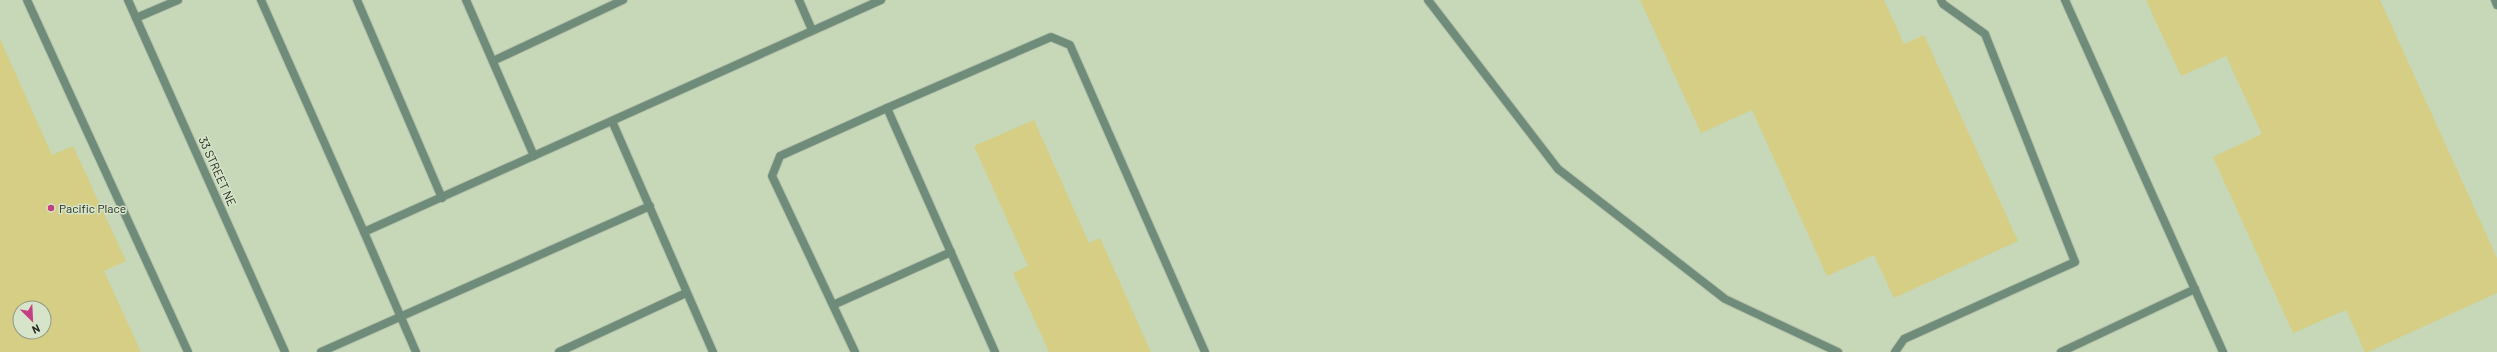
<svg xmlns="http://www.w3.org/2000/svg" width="2497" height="352" viewBox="0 0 2497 352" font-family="Barlow,sans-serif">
<rect width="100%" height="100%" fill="#d6e5ca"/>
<path fill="#c6d8b8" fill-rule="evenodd" d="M0 0H2497V352H0ZM20 308H44V332H20Z"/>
<g fill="#d5ce84" fill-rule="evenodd">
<polygon points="1640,0 1884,0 1904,44 1924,35 2018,241 1894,298 1874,255 1827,276 1752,110 1701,133"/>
<polygon points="2146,0 2380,0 2497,258 2497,293 2368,352 2365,352 2346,310 2293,333 2213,157 2262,134 2226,56 2181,76"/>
<path d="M0 39 52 155 73 146 126 261 104 271 141 352H0ZM20 308H44V332H20Z"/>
<polygon points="1034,120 1089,243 1100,238 1151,352 1049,352 1013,273 1028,266 974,146"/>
</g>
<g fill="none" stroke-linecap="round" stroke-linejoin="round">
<defs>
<g id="service">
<polyline points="27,0 188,352"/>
<polyline points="261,0 364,232"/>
<polyline points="357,0 442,198"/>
<polyline points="466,0 534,156"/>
<polyline points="799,0 812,30"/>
<polyline points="1428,0 1558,169 1725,299 1838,352"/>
<polyline points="2065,0 2223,352"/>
<polyline points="2495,0 2497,5"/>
<polyline points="136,18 178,0"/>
<polyline points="493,61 623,0"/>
<polyline points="612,121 713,352"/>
<polyline points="833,305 951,252"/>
<polyline points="321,352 650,206"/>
<polyline points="416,352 364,232 881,0"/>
<polyline points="559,352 686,293"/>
<polyline points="855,352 772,176 780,156 887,108"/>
<polyline points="995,352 887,108 1051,37 1070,45 1205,352"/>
<polyline points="1895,352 1904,339 2075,262 1985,34 1943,4 1941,0"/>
<polyline points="2061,352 2195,289"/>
</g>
<polyline id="tertiary" points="128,0 285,352"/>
</defs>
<use href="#service" stroke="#b6c3ab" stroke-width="10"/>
<use href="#tertiary" stroke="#b6c3ab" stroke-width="10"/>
<use href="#service" stroke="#6f8c7a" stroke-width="8"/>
<use href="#tertiary" stroke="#6f8c7a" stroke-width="8"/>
</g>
<circle fill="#c54083" stroke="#d6e5ca" stroke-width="1.5" cx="51" cy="208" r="4"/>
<g text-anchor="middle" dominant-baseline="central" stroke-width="3" stroke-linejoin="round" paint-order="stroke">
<g font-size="12" fill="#23281e" stroke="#d6e5ca">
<text transform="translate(218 171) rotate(66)">33 STREET NE</text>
</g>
<g font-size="12" fill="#23281e" stroke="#d6e5ca" text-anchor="start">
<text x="59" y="208">Pacific Place</text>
</g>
</g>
<g transform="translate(32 320) rotate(156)"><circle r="19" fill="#d6e5ca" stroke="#8e9985"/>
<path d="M0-3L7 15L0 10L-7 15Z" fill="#c54083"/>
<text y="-6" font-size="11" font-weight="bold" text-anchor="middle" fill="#23281e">N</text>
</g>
</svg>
